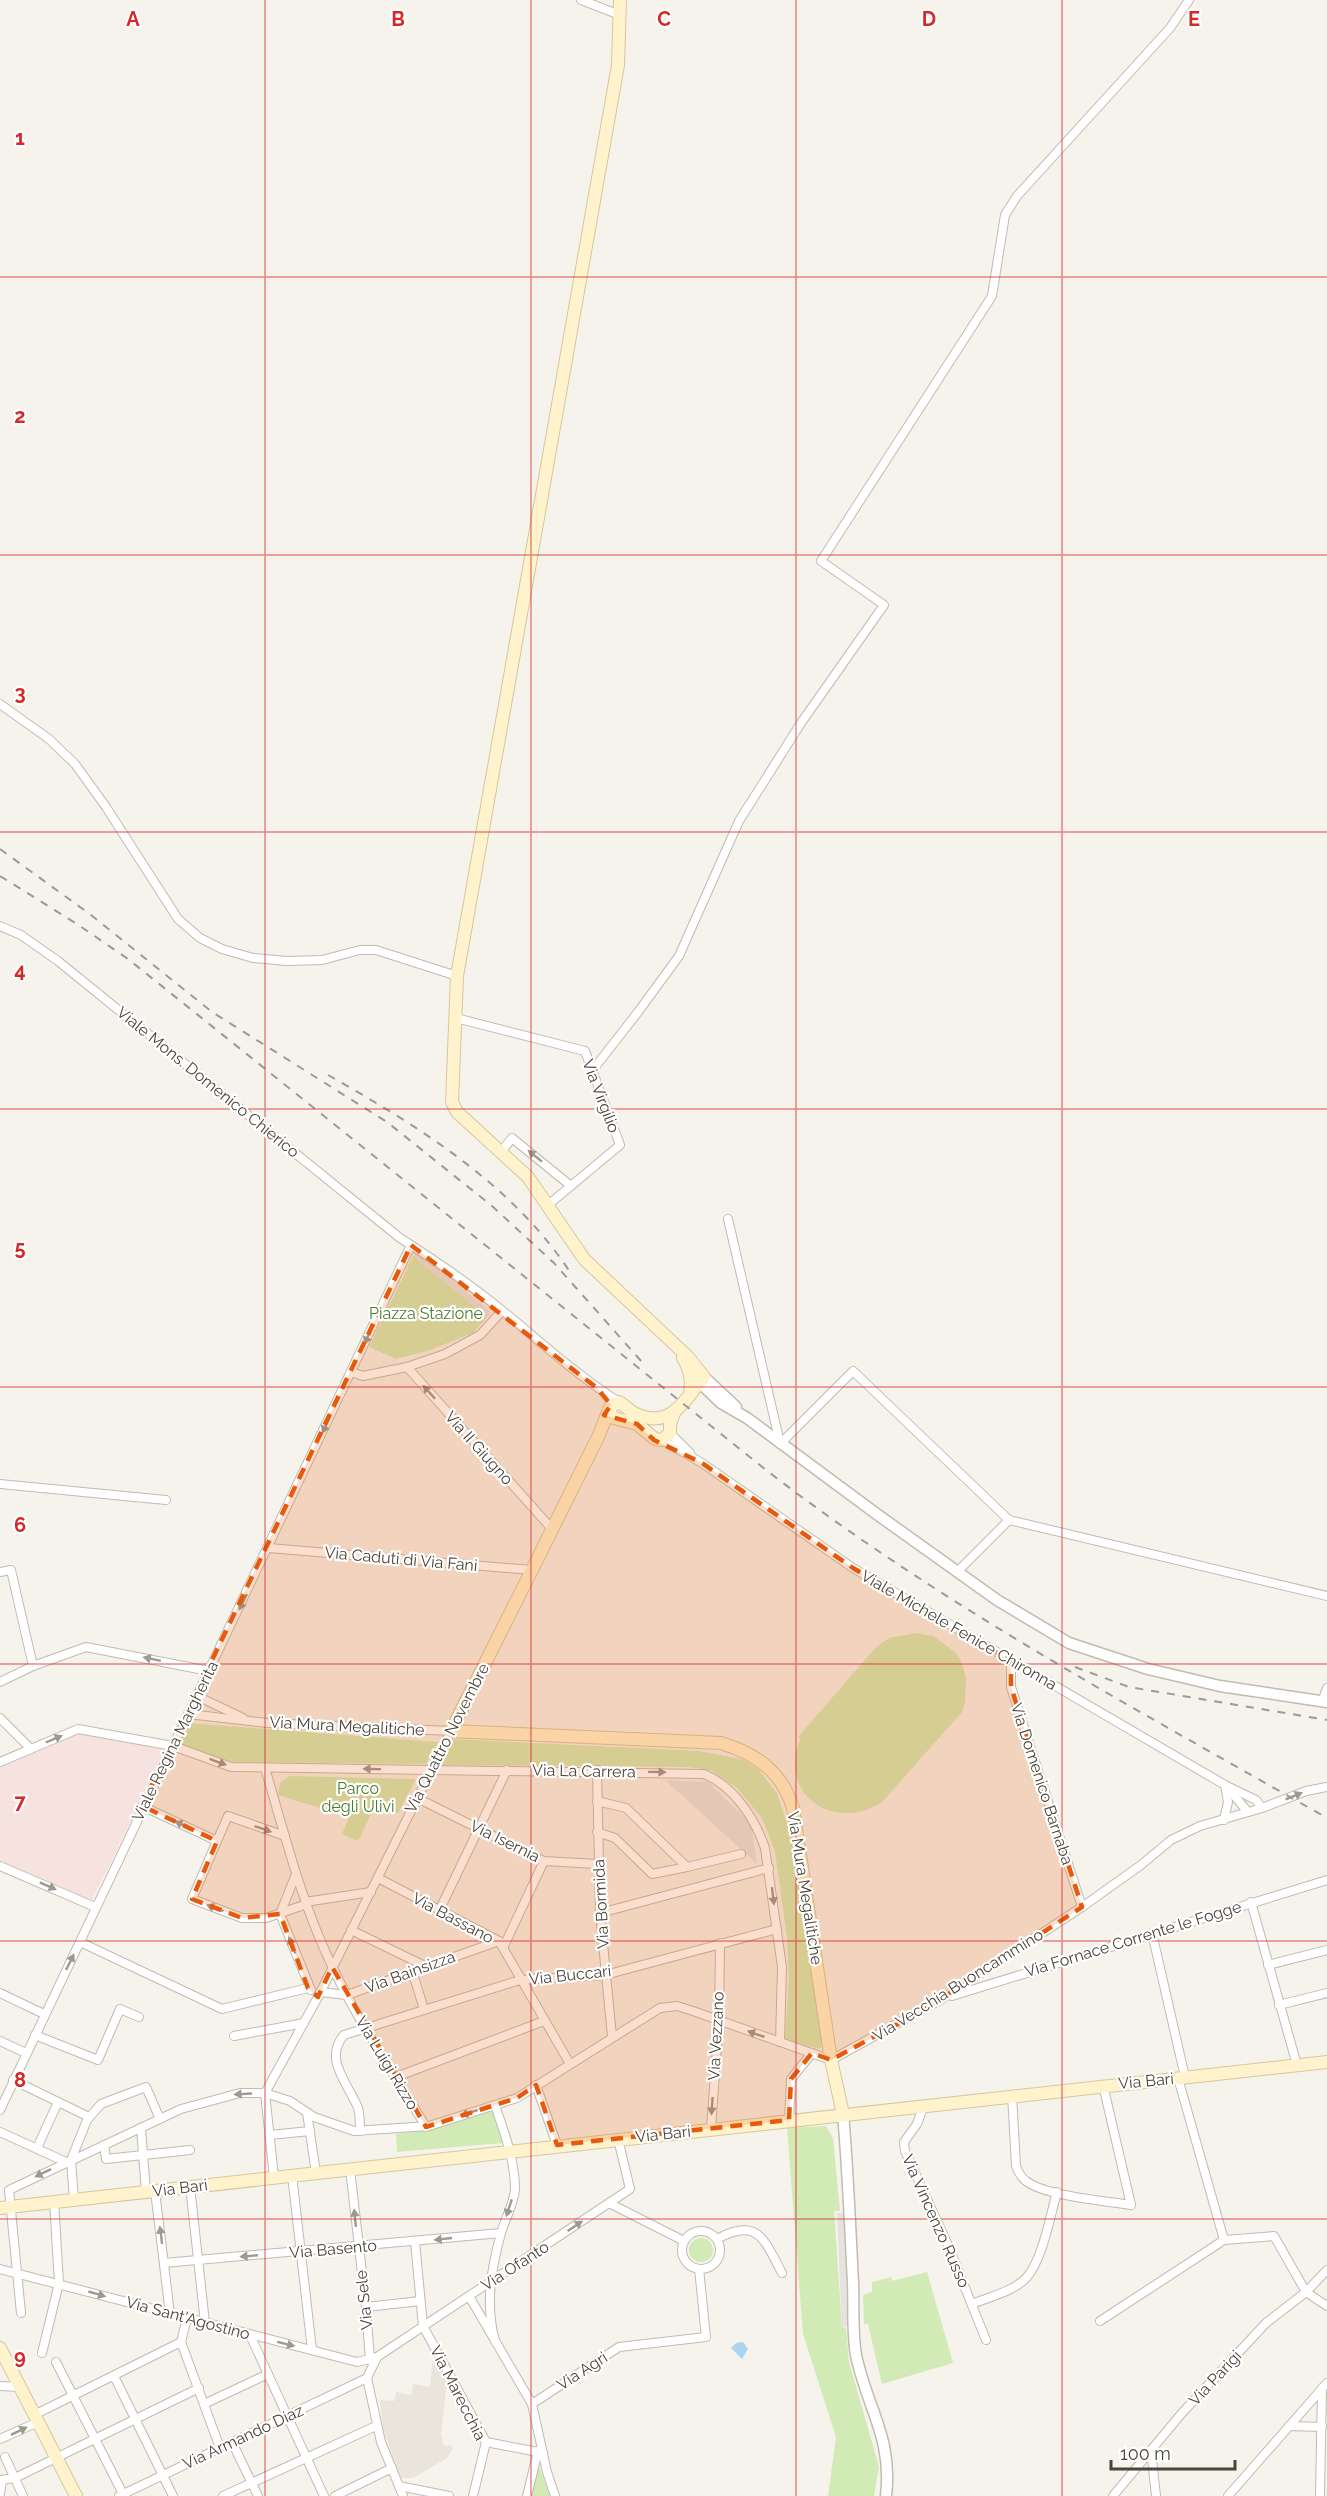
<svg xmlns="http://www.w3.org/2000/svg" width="1327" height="2496" viewBox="0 0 1327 2496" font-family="Raleway,sans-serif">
<rect width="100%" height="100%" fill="#f6f3ec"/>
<polygon fill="#eae5da" points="433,2359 447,2380 441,2435 444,2446 452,2445 453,2449 447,2458 413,2478 401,2478 383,2429 380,2400 394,2401 396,2392 412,2395 413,2384 430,2387"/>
<polygon fill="#f6e3e0" points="78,1733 167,1749 92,1900 0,1862 0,1765"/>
<g fill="#d2eab5">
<polygon points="413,1256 487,1317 473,1333 430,1350 396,1359 369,1347"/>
<path d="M916 1633 933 1636 955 1652 961 1661 966 1677 965 1703 962 1712 882 1802C834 1834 777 1793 800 1740L799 1736 876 1647 889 1638Z"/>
<polygon points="188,1723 438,1742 426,1764 232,1762 180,1744"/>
<polygon points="454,1739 699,1751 741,1759 758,1769 777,1793 789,1829 801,1893 823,2045 819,2049 785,2039 789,1979 787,1937 775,1852 769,1835 761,1817 737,1788 711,1770 687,1767 441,1765"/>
<polygon points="290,1776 416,1779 398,1813 372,1812 358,1841 342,1834 349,1817 278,1795 280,1783"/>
<polygon points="493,2111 503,2143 397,2152 396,2134 431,2129"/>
<polygon points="826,2126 833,2138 840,2211 834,2211 842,2327 846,2328 849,2362 879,2467 874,2496 828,2496 836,2437 803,2334 787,2128"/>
<circle cx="701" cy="2250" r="12"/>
<polygon points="927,2272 953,2363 882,2384 868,2324 864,2324 863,2295 872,2292 872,2282 891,2277 892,2281"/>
<polygon points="538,2463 550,2496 530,2496"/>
</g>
<g fill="#e5e3e0">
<polygon points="417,1251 491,1312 487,1317 413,1256"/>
<polygon points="665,1780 708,1782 751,1824 757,1864"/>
<polygon points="837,2213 845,2213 851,2325 842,2328"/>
</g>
<polygon fill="#a9d4f2" points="743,2342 748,2349 742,2359 731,2348 736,2343"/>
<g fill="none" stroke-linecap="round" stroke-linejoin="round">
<defs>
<g id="minor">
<polyline points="581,0 620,15"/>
<polyline points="0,704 49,739 75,764 106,807 178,919 200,938 222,949 253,958 287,961 322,960 360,950 376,950 457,976"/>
<path d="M0 926 21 935 58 961 400 1238C436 1261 471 1285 504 1312 542 1343 578 1376 619 1402"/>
<polyline points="456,1018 585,1051 620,1145 548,1205"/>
<polyline points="592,1071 638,1012 679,956 739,821 801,723 884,605 821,561 992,296 1005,215 1017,196 1170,28 1189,0"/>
<polyline points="501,1152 512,1138 571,1186"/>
<polyline points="728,1219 780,1443"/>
<polyline points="407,1367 552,1529"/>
<polyline points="351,1372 363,1376 407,1367 445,1354 480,1335 502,1311"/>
<polyline points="670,1433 690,1453"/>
<polyline points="662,1440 702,1463 853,1568 1225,1785 1256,1800 1262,1808"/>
<polyline points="780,1444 853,1371 1009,1520"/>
<polyline points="0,1484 166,1500"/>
<polyline points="269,1548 532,1570"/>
<polyline points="0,1572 11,1570 33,1666"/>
<polyline points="957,1572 1009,1520 1327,1596"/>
<polyline points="1011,1661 1011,1687 1082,1907"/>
<polyline points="0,1682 33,1666 86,1647 209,1671"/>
<polyline points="197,1696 243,1718"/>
<polyline points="1322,1702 1327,1688"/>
<polyline points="188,1714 267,1723 451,1731 318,1997 265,2093 274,2177"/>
<polyline points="0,1718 31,1749"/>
<path d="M0 1762 78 1729 173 1746 231 1767 704 1774C734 1786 755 1819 765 1848L782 1967 780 2042"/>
<path d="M265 1768C285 1835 302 1905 333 1968 359 2023 394 2074 426 2127"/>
<polyline points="597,1770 600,1913 612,2036"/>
<polyline points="1227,1787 1248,1812"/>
<polyline points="417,1798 544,1861 598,1864"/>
<polyline points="597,1801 626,1808 687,1867 741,1854"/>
<polyline points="142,1806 217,1841 192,1899 242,1918 266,1918 307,1904"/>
<polyline points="1224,1820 1228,1802 1225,1785"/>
<polyline points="597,1832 615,1838 652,1874 687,1867"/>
<polyline points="217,1841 228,1816 285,1836"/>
<polyline points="0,1866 95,1907"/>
<polyline points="296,1874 280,1914 311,1990"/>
<polyline points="378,1878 499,1941 570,2064"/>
<polyline points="305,1902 371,1892"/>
<polyline points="1251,1902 1297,2065"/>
<polyline points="440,1909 507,1770"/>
<polyline points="600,1913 769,1868"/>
<polyline points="351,1930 425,1966"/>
<polyline points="1152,1933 1185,2077"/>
<polyline points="80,1942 222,2009 308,1988"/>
<polyline points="503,1948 544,1861"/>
<polyline points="1268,1965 1327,1950"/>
<polyline points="412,1971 424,2009"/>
<polyline points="320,1992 347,1995 499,1941"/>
<polyline points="0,1993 44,2014"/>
<polyline points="952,1996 1327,1880"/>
<polyline points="1279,2005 1327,1993"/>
<polyline points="35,2035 98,2060 120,2009 139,2017"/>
<polyline points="234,2036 304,2023"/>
<polyline points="0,2041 26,2053"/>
<polyline points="396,2077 544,2021"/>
<polyline points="1178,2078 1224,2240 1274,2236 1306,2292 1327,2306"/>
<polyline points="13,2080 89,2117"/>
<polyline points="536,2085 557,2145"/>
<path d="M1012 2095 1016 2166C1018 2172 1021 2177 1026 2181 1045 2196 1106 2201 1131 2205L1103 2085"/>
<path d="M495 2105C504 2132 515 2160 515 2189 514 2204 505 2219 501 2233 491 2270 485 2304 495 2341"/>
<polyline points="924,2105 917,2124 904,2142 905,2151 947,2243 986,2340"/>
<polyline points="0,2110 411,1245"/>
<polyline points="307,2113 316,2173"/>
<polyline points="789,2120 791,2079 812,2053"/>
<polyline points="141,2128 146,2192"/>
<polyline points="711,2128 719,2021 720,1943"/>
<path d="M360 2131C360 2123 360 2115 358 2108 348 2083 323 2059 344 2035L520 1980 605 1975 777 1929"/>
<polyline points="0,2132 66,2162"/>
<polyline points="270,2135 310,2131"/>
<polyline points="104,2145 106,2159 190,2150"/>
<polyline points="37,2148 58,2102"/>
<polyline points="350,2169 366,2307 370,2360"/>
<polyline points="292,2175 312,2350"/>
<polyline points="190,2186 205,2323"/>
<polyline points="155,2191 170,2314"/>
<polyline points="74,2200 71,2160 87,2120 101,2104 146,2087 160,2119"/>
<polyline points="609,2203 684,2241"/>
<circle cx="701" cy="2250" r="19"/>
<path d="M717 2239C758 2217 764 2239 782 2273"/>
<polyline points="415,2242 423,2326 486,2442 473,2496"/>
<polyline points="164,2263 501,2233"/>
<polyline points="0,2269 357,2362 377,2357"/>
<polyline points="469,2296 532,2404 547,2472 555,2496"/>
<path d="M972 2304C989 2297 1015 2291 1027 2277 1043 2258 1050 2216 1057 2192"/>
<polyline points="366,2307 420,2301"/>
<polyline points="21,2313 9,2190 181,2109 240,2093 265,2093 290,2101 314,2117 354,2131 429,2126 517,2098 660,2008 677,2006 693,2011 831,2060 940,2000 1082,1907 1141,1865 1171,1840 1200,1826 1262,1808 1306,1791 1327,1787"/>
<polyline points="187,2318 181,2342 220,2448"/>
<polyline points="1100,2321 1224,2240"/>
<polyline points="250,2335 324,2496"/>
<polyline points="42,2353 59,2283 54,2201"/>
<polyline points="56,2362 124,2496"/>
<polyline points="114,2376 173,2496"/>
<polyline points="0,2386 20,2387"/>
<polyline points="204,2404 268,2374"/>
<polyline points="532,2404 619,2347 706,2337 699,2269"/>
<polyline points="34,2415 181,2342"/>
<polyline points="1289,2426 1322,2427"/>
<polyline points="0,2439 38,2422"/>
<polyline points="232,2442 258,2496"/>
<polyline points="486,2442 543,2453"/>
<polyline points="1151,2450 1156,2496"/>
<polyline points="5,2457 23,2496"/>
<polyline points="0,2480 15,2478 199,2388"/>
<polyline points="399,2486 449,2496"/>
<polyline points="0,2494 2,2480"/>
<polyline points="119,2496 367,2378"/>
<polyline points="223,2496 376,2426"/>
<polyline points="335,2496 392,2468"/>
<polyline points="403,2496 381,2442 367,2378 377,2357 630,2189 618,2139"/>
<polyline points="527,2496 538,2451"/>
<polyline points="1113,2496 1182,2413 1266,2323 1306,2292 1327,2270"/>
<polyline points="1228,2496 1327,2383"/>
<polyline points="1320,2496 1322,2388"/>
</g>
<g id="tertiary">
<polyline points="704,1377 736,1407"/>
<polyline points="695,1378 721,1403 747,1418 878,1515 997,1600 1069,1643 1148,1669 1220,1686 1327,1702"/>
<path d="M843 2114C848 2170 850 2226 853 2282 854 2306 852 2332 856 2355 867 2408 893 2438 886 2496"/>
</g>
<g id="secondary">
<path d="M620 0 618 65 457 976 452 1102 457 1112 528 1177 584 1259 688 1357 704 1377C684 1401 670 1431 634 1413 628 1410 625 1405 619 1402L610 1407 599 1435 532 1570 451 1731 721 1743C757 1754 782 1772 793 1808L831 2060 843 2114"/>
<path d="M683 1358C690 1370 692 1380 690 1394"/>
<polyline points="609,1411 614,1418 637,1424 655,1439 662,1440 670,1433 670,1425 674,1413"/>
<polyline points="0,2208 1327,2062"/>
<polyline points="0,2348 76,2496"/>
</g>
</defs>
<use href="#minor" stroke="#c2bbae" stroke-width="10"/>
<use href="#tertiary" stroke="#c2bbae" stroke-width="13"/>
<use href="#secondary" stroke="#d6c79b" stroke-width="14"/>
<use href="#minor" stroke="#fff" stroke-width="8"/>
<use href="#tertiary" stroke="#fff" stroke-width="10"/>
<use href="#secondary" stroke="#fff3cd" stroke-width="12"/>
<g stroke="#9a9a9a" stroke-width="2" stroke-dasharray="8 8" stroke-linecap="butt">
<polyline points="0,849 91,915 212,1012 387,1122 492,1206 554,1263 642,1362"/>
<path d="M0 876 77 924 128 959 766 1470C941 1605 1136 1709 1327 1818"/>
<path d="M328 1075C418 1126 512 1184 570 1272"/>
<polyline points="1075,1667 1129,1687 1327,1720"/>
</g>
</g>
<defs><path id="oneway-solid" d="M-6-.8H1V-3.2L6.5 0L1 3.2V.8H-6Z" transform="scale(1.5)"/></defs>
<g fill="#9c9892">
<use href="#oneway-solid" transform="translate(535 1156) rotate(-141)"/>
<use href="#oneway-solid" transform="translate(368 1336) rotate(115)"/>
<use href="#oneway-solid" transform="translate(429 1392) rotate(-132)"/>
<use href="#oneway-solid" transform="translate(326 1425) rotate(115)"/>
<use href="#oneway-solid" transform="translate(243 1602) rotate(116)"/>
<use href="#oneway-solid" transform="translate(152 1659) rotate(-168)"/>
<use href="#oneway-solid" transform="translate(54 1739) rotate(-23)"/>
<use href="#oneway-solid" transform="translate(218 1762) rotate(20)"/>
<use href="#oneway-solid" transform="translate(372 1769) rotate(-179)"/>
<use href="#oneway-solid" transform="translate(657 1772) rotate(1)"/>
<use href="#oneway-solid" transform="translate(1294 1796) rotate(-22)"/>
<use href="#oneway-solid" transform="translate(183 1825) rotate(-155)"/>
<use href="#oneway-solid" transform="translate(263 1829) rotate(19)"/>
<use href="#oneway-solid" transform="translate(48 1886) rotate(24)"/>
<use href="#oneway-solid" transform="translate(773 1896) rotate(83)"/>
<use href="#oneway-solid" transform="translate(215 1908) rotate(-159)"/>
<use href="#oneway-solid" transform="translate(292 1945) rotate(-111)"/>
<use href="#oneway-solid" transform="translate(70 1962) rotate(-64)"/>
<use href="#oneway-solid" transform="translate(756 2034) rotate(-161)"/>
<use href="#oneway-solid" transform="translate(243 2094) rotate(177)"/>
<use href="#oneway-solid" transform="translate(712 2106) rotate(94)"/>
<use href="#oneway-solid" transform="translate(469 2113) rotate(162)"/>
<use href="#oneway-solid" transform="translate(43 2173) rotate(154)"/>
<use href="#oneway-solid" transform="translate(509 2208) rotate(108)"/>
<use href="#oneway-solid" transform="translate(355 2218) rotate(-96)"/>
<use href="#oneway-solid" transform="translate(575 2226) rotate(-34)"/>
<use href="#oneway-solid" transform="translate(161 2235) rotate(-97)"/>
<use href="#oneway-solid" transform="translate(443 2239) rotate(174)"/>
<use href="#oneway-solid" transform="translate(249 2256) rotate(175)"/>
<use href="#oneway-solid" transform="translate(97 2294) rotate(16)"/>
<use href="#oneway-solid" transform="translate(286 2344) rotate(14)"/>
<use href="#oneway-solid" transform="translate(19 2431) rotate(-26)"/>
</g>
<path fill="#e8590c" fill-opacity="0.2" stroke="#e8590c" stroke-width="4.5" stroke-dasharray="12 8" stroke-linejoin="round" d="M411 1245 597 1388 611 1405 604 1415 637 1424 654 1440 702 1463 853 1568 1011 1661V1687L1082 1907 922 2011 831 2060 812 2053 791 2079 789 2120 557 2145 536 2085 517 2098 426 2127 332 1967 318 1997 308 1988 280 1914 242 1918 192 1899 217 1841 142 1806Z"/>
<path fill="none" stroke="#d62828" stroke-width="1.5" stroke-opacity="0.55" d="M265 0V2496M531 0V2496M796 0V2496M1062 0V2496M0 277H1327M0 555H1327M0 832H1327M0 1109H1327M0 1387H1327M0 1664H1327M0 1941H1327M0 2219H1327"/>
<g text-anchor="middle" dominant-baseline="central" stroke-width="4.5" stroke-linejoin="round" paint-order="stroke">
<g font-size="16" fill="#4b4439" stroke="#fff">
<text transform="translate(208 1082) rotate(39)">Viale Mons. Domenico Chierico</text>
<text transform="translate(601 1096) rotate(69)">Via Virgilio</text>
<text transform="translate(479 1448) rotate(48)">Via II Giugno</text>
<text transform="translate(401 1559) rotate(5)">Via Caduti di Via Fani</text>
<text transform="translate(959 1630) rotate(30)">Viale Michele Fenice Chironna</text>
<text transform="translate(347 1726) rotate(3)">Via Mura Megalitiche</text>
<text transform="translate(447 1738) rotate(-63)">Via Quattro Novembre</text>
<text transform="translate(175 1741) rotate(-64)">Viale Regina Margherita</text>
<text transform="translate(584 1771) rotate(1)">Via La Carrera</text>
<text transform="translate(1042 1784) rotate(72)">Via Domenico Barnaba</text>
<text transform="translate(505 1841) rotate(26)">Via Isernia</text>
<text transform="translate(805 1888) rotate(81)">Via Mura Megalitiche</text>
<text transform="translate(601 1904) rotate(-93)">Via Bormida</text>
<text transform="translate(453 1918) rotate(28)">Via Bassano</text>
<text transform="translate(1133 1939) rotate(-17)">Via Fornace Corrente le Fogge</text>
<text transform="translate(410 1972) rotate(-20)">Via Bainsizza</text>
<text transform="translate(570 1975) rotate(-6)">Via Buccari</text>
<text transform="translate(958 1985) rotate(-32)">Via Vecchia Buoncammino</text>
<text transform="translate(716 2036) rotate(-87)">Via Vezzano</text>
<text transform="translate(387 2063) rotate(59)">Via Luigi Rizzo</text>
<text transform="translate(1146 2081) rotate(-5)">Via Bari</text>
<text transform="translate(663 2134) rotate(-6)">Via Bari</text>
<text transform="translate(180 2188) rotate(-7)">Via Bari</text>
<text transform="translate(936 2221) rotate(66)">Via Vincenzo Russo</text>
<text transform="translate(333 2249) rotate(-5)">Via Basento</text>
<text transform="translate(515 2266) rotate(-33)">Via Ofanto</text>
<text transform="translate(364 2300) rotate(-96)">Via Sele</text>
<text transform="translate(188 2318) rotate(15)">Via Sant'Agostino</text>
<text transform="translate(582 2371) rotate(-33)">Via Agri</text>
<text transform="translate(1215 2378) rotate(-47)">Via Parigi</text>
<text transform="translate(458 2393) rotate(63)">Via Marecchia</text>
<text transform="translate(243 2437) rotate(-25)">Via Armando Diaz</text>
</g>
<g font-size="16" fill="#4a7f2a" stroke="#fff">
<text x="426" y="1313">Piazza Stazione</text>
<text x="358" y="1788">Parco<tspan x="358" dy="18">degli Ulivi</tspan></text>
</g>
</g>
<g font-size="20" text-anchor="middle" font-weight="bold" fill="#d62828" stroke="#fff" stroke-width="4.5" stroke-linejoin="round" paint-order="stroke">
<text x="133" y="26">A</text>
<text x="398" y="26">B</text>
<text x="664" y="26">C</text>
<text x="929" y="26">D</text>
<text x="1194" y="26">E</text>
<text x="20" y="145">1</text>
<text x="20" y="423">2</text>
<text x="20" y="700">3</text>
<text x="20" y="977">4</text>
<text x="20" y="1255">5</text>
<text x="20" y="1532">6</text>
<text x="20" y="1809">7</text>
<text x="20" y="2087">8</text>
<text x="20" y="2364">9</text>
</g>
<path d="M1111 2460v9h124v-9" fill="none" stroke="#4b4439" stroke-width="3"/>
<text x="1120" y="2460" font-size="18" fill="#4b4439" stroke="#ffffff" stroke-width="4.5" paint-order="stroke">100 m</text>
</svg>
